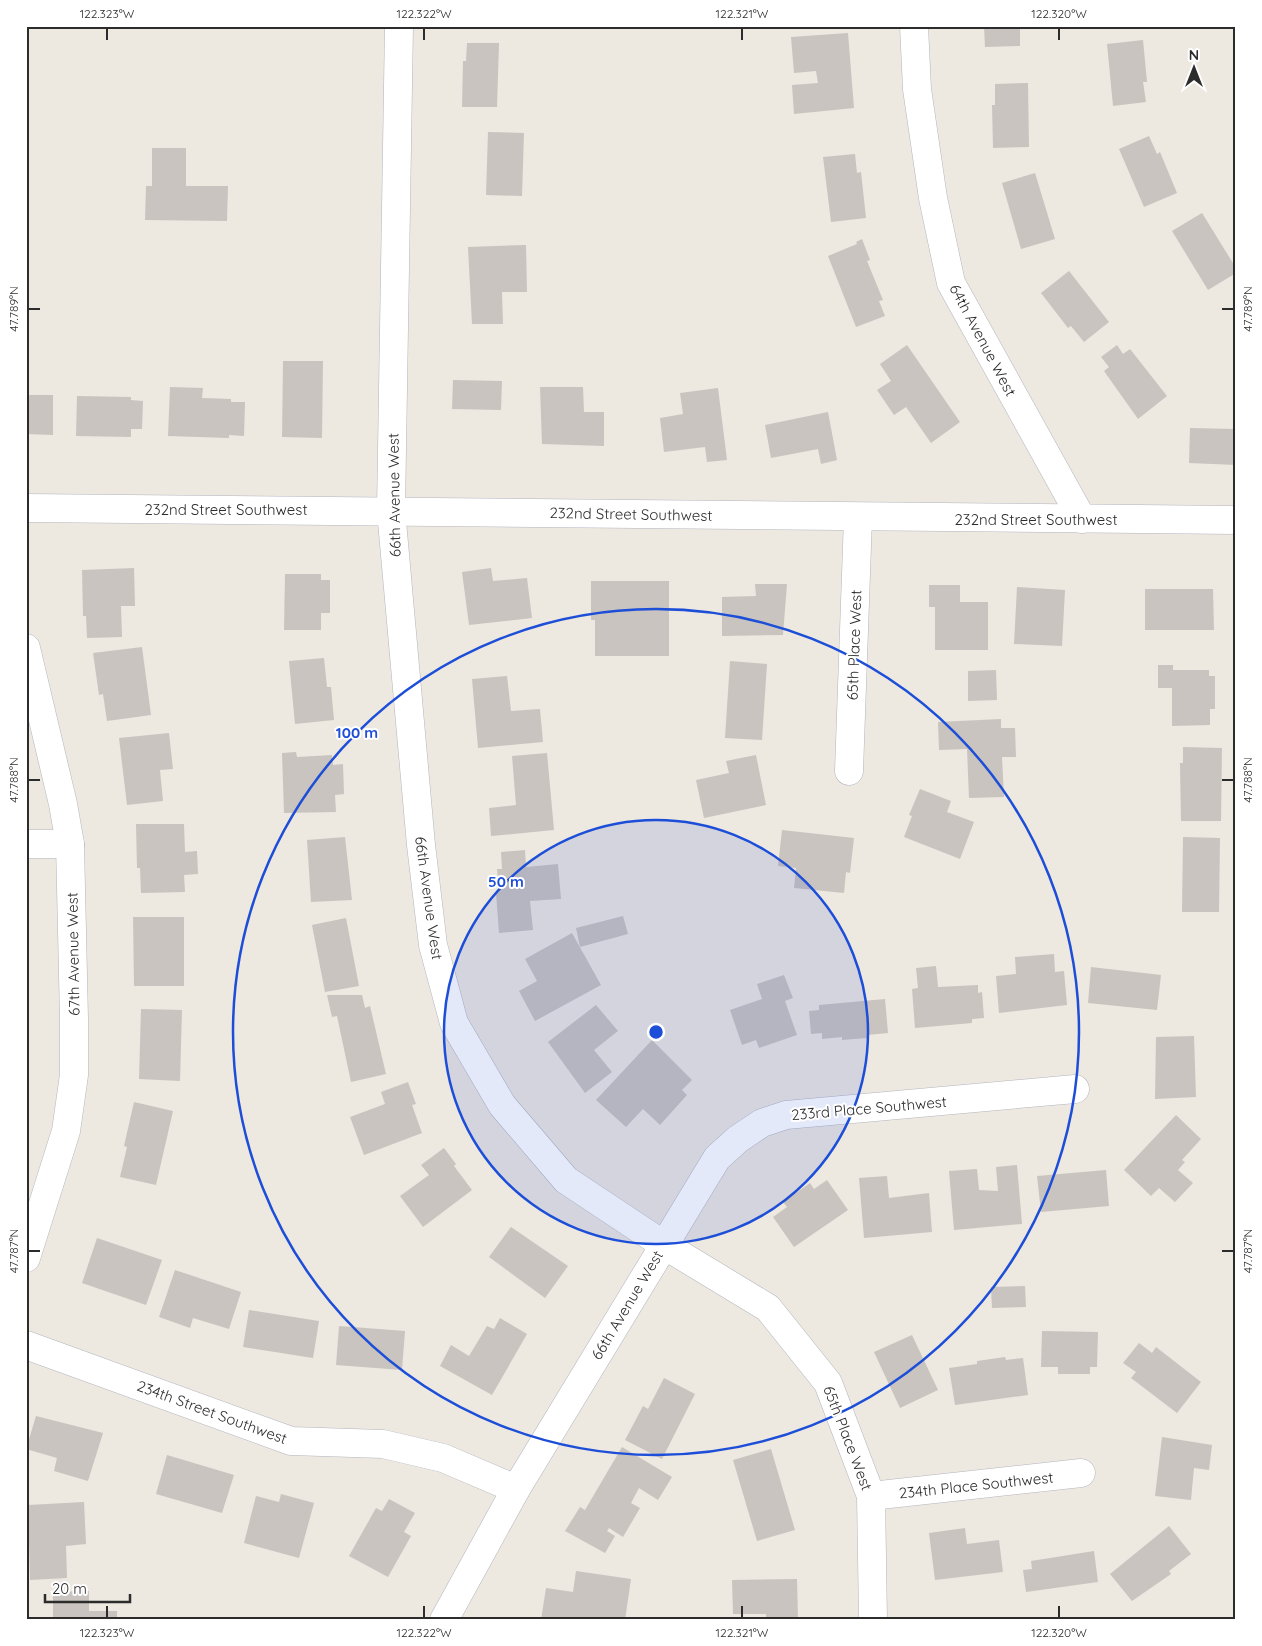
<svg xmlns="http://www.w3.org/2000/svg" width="1262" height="1646" viewBox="0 0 1262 1646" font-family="Quicksand,sans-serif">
<rect width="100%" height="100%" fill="#ede8e0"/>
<g fill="#c9c4bf">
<polygon points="984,26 1020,26 1020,46 985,47"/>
<polygon points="848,33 854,108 794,114 792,85 818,83 816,71 794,73 791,37"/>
<polygon points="1143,40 1147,82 1143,82 1146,102 1113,106 1107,44"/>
<polygon points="467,43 499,43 497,107 462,107 463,61 466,61"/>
<polygon points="1028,83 1029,147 993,148 992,105 995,105 995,84"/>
<polygon points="488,132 524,133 522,196 486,195"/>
<polygon points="1149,136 1157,154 1160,152 1177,193 1144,207 1119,149"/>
<polygon points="152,148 186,148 186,186 228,186 227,221 145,220 146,186 152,186"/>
<polygon points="855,154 857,173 861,172 866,218 831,222 823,157"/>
<polygon points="1035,173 1055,239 1021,249 1002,183"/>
<polygon points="1202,213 1236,268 1236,273 1208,290 1172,231"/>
<polygon points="862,239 870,260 867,261 883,300 879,301 885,316 856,327 828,256 857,244 856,242"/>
<polygon points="526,245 527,292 502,292 503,324 472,324 468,247"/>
<polygon points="1069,271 1109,322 1084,342 1071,326 1068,328 1041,293"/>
<polygon points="907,345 960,422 931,443 906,407 894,415 877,390 891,381 880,364"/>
<polygon points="1117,345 1123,354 1130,349 1167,396 1138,419 1104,371 1109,367 1101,357"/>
<polygon points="283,361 323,361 322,438 282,437"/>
<polygon points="453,380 502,381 501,410 452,409"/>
<polygon points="170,387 203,388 202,398 231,399 231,402 245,402 244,436 229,435 229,438 168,436"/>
<polygon points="540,387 583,387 584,412 604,412 604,446 542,444"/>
<polygon points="718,388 727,460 707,462 705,447 664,452 660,418 683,414 680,393"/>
<polygon points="26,395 53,395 53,435 26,434"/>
<polygon points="77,396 131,397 131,400 143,401 142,429 131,429 131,437 76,436"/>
<polygon points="828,412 837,460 821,464 818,449 771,458 765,425"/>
<polygon points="1190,428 1236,429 1236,465 1189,463"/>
<polygon points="134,568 135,606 121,606 122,637 87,638 86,616 83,616 82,570"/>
<polygon points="491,568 493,581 527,578 532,618 469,625 462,572"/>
<polygon points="285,574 321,574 321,580 330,580 330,613 321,613 321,630 284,630"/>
<polygon points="591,581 669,581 669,656 595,656 595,620 591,620"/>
<polygon points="755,584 787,584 783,635 722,636 722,597 756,596"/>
<polygon points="929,585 960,585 960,602 988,602 988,650 935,650 935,607 929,607"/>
<polygon points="1017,587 1065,590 1062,646 1014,644"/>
<polygon points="1145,589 1213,589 1214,630 1145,630"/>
<polygon points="142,647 151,715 107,721 103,694 99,695 93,653"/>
<polygon points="324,658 327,687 331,687 334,720 295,724 289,661"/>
<polygon points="730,661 767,664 762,740 725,738"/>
<polygon points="1158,665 1173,665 1173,670 1209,670 1209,676 1215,676 1215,709 1210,709 1210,725 1172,726 1172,688 1158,688"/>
<polygon points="996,670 997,700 968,701 968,671"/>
<polygon points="507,676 511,711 540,709 543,742 478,748 472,679"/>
<polygon points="1001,719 1001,728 1015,728 1016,757 1002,757 1004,797 969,798 967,749 939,750 938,722"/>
<polygon points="169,733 173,769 160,770 163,801 127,805 119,738"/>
<polygon points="1183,747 1222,748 1221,821 1181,821 1180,763 1183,763"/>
<polygon points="296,752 297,757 332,755 333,765 343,764 344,794 335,795 336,812 284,813 282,753"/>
<polygon points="547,753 554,830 491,836 489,808 516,805 512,756"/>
<polygon points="756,755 766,805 704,818 696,780 729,773 726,761"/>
<polygon points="920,789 951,801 947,812 974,822 960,859 904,837 912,816 909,815"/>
<polygon points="136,824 184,824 185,852 197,851 198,874 184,875 185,892 141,893 140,868 137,868"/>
<polygon points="782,830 854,838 850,873 846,872 844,893 794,888 796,868 778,866"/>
<polygon points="345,837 352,900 311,902 307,840"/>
<polygon points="1183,837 1220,838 1219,912 1182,912"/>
<polygon points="525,850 526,867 558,864 561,899 530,901 533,930 499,933 496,893 499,892 497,869 502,869 501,852"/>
<polygon points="623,916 628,934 580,947 576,928"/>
<polygon points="133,917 184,917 184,986 134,986"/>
<polygon points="346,918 359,986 325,992 312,925"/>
<polygon points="572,933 601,985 535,1021 519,991 537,981 525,959"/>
<polygon points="1054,954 1055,972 1064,971 1067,1005 999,1013 996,976 1016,974 1015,957"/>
<polygon points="936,966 938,987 978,985 978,993 982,992 984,1018 972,1019 972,1023 915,1028 912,989 918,988 916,968"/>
<polygon points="1091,967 1161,975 1157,1010 1088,1003"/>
<polygon points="784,975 793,998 785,1001 797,1035 759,1048 756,1040 742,1045 730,1010 762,999 757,984"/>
<polygon points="327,995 362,995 365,1008 370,1006 386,1074 351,1082 337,1016 332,1017"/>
<polygon points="885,999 888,1033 867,1035 867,1038 842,1040 842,1037 822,1039 822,1033 811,1034 809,1011 819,1010 819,1005"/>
<polygon points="596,1005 618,1031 594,1050 612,1072 585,1093 548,1042"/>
<polygon points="141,1009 182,1010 180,1081 139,1079"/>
<polygon points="1194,1036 1196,1097 1155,1099 1156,1037"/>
<polygon points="652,1040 692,1080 682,1090 687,1095 660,1125 643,1109 626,1127 596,1100"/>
<polygon points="408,1082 416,1104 412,1105 422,1133 364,1155 350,1117 385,1104 381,1092"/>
<polygon points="134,1102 173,1111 156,1185 120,1177 127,1147 124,1146"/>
<polygon points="1176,1115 1201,1139 1182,1160 1185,1162 1178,1170 1193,1183 1175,1202 1159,1188 1151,1196 1124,1170"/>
<polygon points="444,1148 456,1164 454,1166 472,1190 423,1227 400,1196 429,1175 421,1165"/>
<polygon points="1017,1165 1022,1224 954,1230 949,1171 977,1169 979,1190 998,1191 996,1167"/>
<polygon points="1106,1170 1109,1206 1041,1212 1037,1176"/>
<polygon points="887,1176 889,1198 929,1193 932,1232 864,1238 859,1178"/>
<polygon points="827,1180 848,1210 794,1247 773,1217 787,1207 783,1202 810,1183 814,1189"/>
<polygon points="511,1227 568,1266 545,1298 489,1257"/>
<polygon points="97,1238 162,1260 146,1305 82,1283"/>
<polygon points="175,1270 241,1292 229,1329 193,1318 190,1328 159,1317"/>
<polygon points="1025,1286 1026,1307 992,1308 991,1287"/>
<polygon points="249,1310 319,1321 313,1358 243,1347"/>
<polygon points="500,1318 527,1334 492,1395 440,1366 451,1345 469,1356 487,1326 494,1329"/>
<polygon points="339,1326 405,1331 402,1370 336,1365"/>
<polygon points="1042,1331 1098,1332 1097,1367 1090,1367 1090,1374 1058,1374 1058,1367 1041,1367"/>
<polygon points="912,1335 938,1390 900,1408 874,1352"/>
<polygon points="1139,1343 1152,1353 1156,1347 1201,1382 1177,1413 1131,1378 1136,1372 1123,1363"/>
<polygon points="1005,1357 1006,1360 1023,1358 1028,1395 955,1405 949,1368 977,1364 977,1361"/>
<polygon points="664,1378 695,1394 662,1459 625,1440 643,1406 648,1409"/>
<polygon points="36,1416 103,1433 88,1481 54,1471 57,1458 26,1449"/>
<polygon points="1162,1437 1212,1445 1209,1470 1194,1468 1191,1500 1155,1496"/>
<polygon points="622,1447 672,1477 658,1500 639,1488 631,1503 640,1508 623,1537 609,1528 607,1531 615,1536 605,1553 565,1531 580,1507 585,1510"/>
<polygon points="771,1449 795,1530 757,1541 733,1460"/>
<polygon points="167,1455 234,1475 222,1513 156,1494"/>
<polygon points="281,1494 314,1503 299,1558 244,1543 256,1496 279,1502"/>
<polygon points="389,1499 415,1513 404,1532 411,1536 388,1577 349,1556 376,1508 382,1511"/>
<polygon points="84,1502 86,1544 66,1546 67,1578 30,1580 28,1505"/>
<polygon points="1169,1526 1191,1554 1169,1571 1171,1574 1132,1601 1110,1574"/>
<polygon points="965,1528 967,1544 999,1540 1003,1572 935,1580 929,1533"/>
<polygon points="1094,1551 1098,1582 1026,1592 1023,1570 1032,1569 1031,1561"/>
<polygon points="576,1571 631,1579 625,1620 541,1620 546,1588 573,1592"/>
<polygon points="797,1579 798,1620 766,1620 766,1614 733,1614 732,1580"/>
<polygon points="89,1591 89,1611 117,1611 117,1620 53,1620 53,1592"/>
</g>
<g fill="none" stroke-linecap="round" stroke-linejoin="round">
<defs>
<g id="street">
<polyline points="914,26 917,89 933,198 951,283 1082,519"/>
<polyline points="26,508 1236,520"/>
<polyline points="26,648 63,804 70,844 74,1019 74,1075 66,1131 26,1258"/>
<polyline points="849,771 858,518"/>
<polyline points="26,844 70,844"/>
<polyline points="26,1345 291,1441 383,1444 443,1458 516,1489"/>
<polyline points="871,1496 1081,1473"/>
<polyline points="444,1620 516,1489 717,1158 738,1139 762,1123 786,1115 1075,1089"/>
</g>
<polyline id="secondary" points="399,26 391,510 421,845 433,945 454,1023 502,1105 566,1180 664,1245 768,1308 828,1383 871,1496 873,1620"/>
</defs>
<use href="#street" stroke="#b3b5bf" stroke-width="29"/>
<use href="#secondary" stroke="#b3b5bf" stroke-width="29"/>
<use href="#street" stroke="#fff" stroke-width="28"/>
<use href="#secondary" stroke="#fff" stroke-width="28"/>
</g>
<path fill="none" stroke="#2c2c2c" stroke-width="2" d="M107 28V40M424 28V40M742 28V40M1059 28V40M28 309H40M1222 309H1234M28 780H40M1222 780H1234M28 1251H40M1222 1251H1234M107 1606V1618M424 1606V1618M742 1606V1618M1059 1606V1618"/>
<circle cx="656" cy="1032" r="212" fill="#1d4ed8" fill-opacity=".12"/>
<g fill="none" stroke="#1d4ed8" stroke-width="2.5">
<circle cx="656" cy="1032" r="212"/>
<circle cx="656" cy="1032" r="423"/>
</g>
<g text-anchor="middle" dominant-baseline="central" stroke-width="4" stroke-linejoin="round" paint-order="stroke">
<g font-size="15" fill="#2c2c2c" stroke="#fff">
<text transform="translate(983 340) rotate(62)">64th Avenue West</text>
<text transform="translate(394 495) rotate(-91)">66th Avenue West</text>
<text x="226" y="509">232nd Street Southwest</text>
<text transform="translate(631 514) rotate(1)">232nd Street Southwest</text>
<text x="1036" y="519">232nd Street Southwest</text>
<text transform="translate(854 645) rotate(-88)">65th Place West</text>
<text transform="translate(429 898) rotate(82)">66th Avenue West</text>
<text transform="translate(73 954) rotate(-91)">67th Avenue West</text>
<text transform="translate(869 1108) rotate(-5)">233rd Place Southwest</text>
<text transform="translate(627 1305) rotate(-59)">66th Avenue West</text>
<text transform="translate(212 1412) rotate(20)">234th Street Southwest</text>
<text transform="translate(848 1438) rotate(69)">65th Place West</text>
<text transform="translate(976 1485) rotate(-6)">234th Place Southwest</text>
</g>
</g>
<circle cx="656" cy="1032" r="8" fill="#1d4ed8" stroke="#fff" stroke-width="2.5"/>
<g font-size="15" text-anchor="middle" font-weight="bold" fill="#1d4ed8" stroke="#fff" stroke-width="4" stroke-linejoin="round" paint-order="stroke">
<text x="357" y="738">100 m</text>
<text x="506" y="887">50 m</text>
</g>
<rect width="1262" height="1646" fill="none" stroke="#ffffff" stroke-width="55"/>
<g transform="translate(1194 68)" stroke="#ffffff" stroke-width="4" paint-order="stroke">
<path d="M0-4L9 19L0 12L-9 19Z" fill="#2c2c2c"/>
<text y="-8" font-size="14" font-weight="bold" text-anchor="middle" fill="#2c2c2c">N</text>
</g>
<path d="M45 1594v8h85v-8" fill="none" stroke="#2c2c2c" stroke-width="2.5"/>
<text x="52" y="1594" font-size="15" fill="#2c2c2c" stroke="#ffffff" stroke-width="4" paint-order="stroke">20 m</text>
<rect x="28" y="28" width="1206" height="1590" fill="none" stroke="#2c2c2c" stroke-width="2"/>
<g font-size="12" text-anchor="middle" fill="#2c2c2c">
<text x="107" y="18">122.323°W</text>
<text x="424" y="18">122.322°W</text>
<text x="742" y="18">122.321°W</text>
<text x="1059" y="18">122.320°W</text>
<text transform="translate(14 309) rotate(-90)" y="4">47.789°N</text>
<text transform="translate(1248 309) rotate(-90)" y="4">47.789°N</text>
<text transform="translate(14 780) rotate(-90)" y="4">47.788°N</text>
<text transform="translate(1248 780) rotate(-90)" y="4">47.788°N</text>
<text transform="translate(14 1251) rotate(-90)" y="4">47.787°N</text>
<text transform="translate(1248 1251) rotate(-90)" y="4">47.787°N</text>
<text x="107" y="1637">122.323°W</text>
<text x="424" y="1637">122.322°W</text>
<text x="742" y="1637">122.321°W</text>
<text x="1059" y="1637">122.320°W</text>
</g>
</svg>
